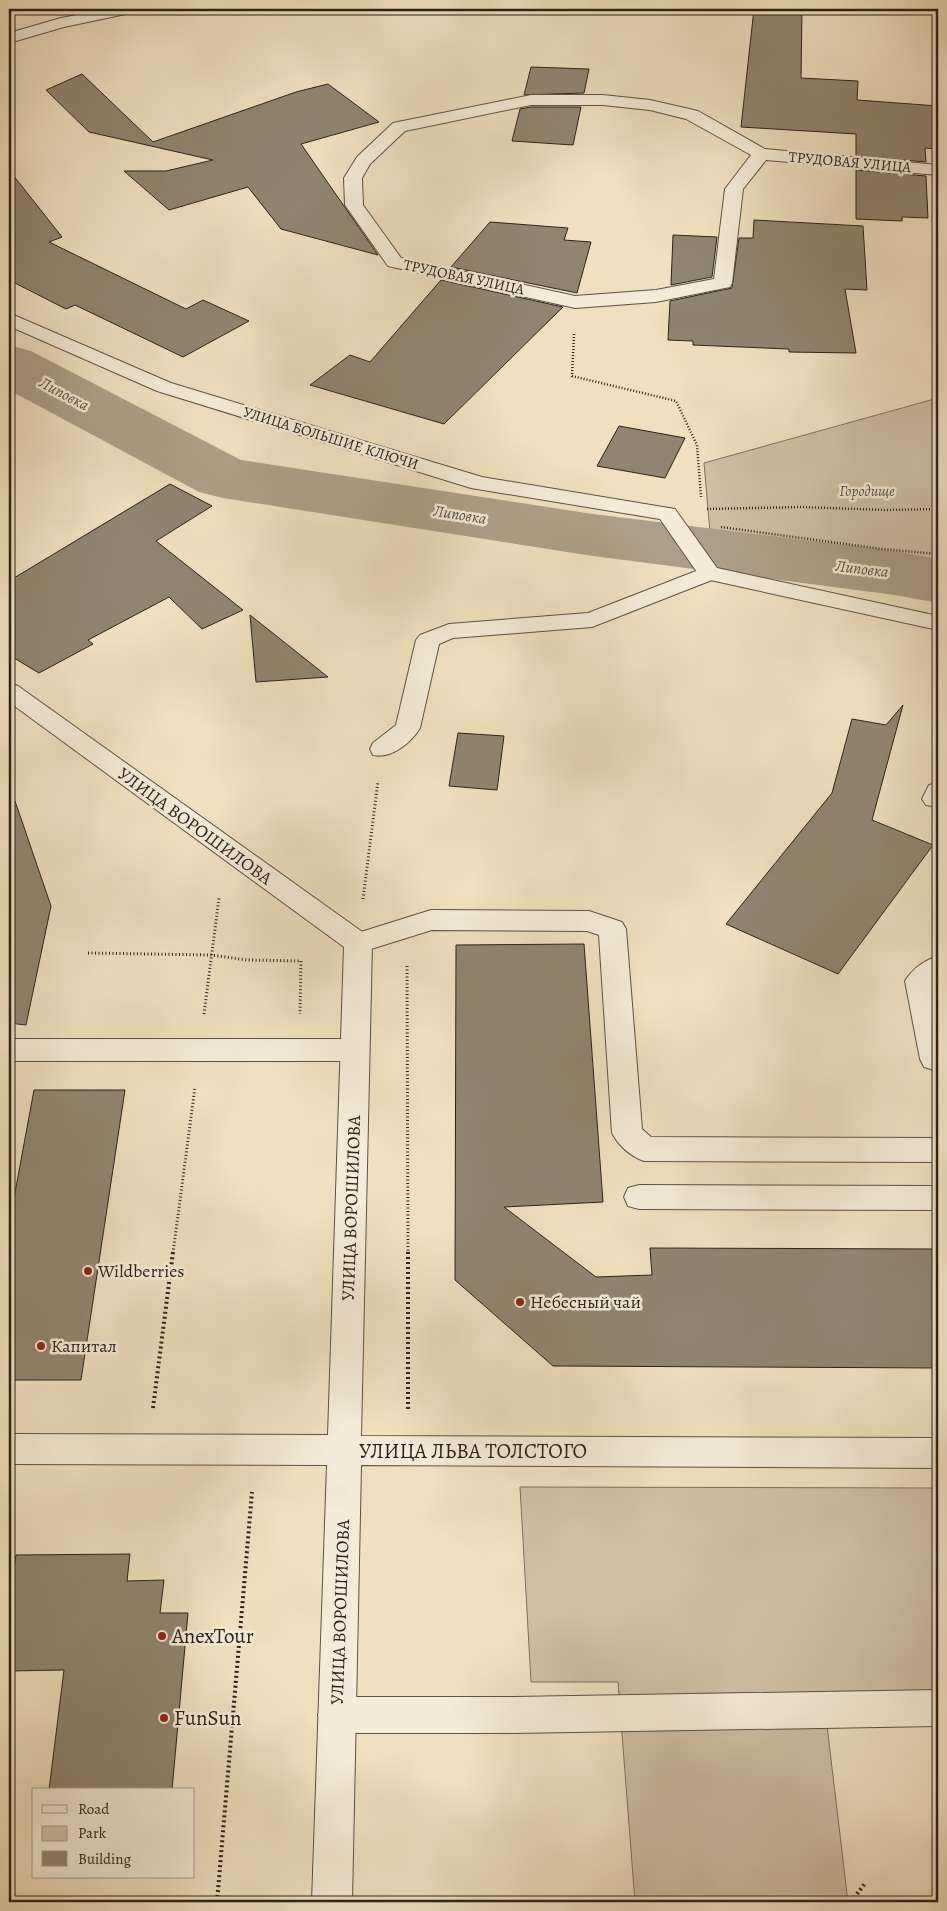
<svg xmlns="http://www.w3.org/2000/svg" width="947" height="1911" viewBox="0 0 947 1911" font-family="Alegreya,serif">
<rect width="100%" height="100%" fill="#f0e0c0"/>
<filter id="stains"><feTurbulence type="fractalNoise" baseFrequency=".004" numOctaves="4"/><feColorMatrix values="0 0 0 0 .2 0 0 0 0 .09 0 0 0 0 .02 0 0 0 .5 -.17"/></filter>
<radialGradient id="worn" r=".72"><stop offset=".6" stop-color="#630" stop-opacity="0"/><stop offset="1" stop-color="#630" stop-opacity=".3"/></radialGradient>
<g fill="#cfc0a4" stroke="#7d715e">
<polygon points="938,398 938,576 710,532 704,463"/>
<polygon points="520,1487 938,1488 938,1693 823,1692 848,1902 635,1902 618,1682 531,1682"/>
</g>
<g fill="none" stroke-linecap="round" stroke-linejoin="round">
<polygon fill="#ad9f87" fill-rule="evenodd" points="9,345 31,351 241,460 593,514 895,551 938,559 938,603 895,595 593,556 223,498 199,492 9,390"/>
</g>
<g fill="#918570" stroke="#2b2219">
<polygon points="754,9 802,9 801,78 858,81 857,100 938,106 938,149 925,148 926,162 856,156 856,134 741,127"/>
<polygon points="531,67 589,69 584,93 524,95"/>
<polygon points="82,74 153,142 296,92 328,84 379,122 301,144 378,255 281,229 248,187 169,210 124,171 166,171 213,160 89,132 46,90"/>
<polygon points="531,107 581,107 573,145 512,141 520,109"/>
<polygon points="9,170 62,237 49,242 186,309 203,300 249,321 183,357 75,305 66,309 9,280"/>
<polygon points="856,170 926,176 928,218 902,217 902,221 856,219"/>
<polygon points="754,220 863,226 867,290 845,289 856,353 789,352 789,349 693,345 693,341 668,340 670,301 732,288 739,238 753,238"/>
<polygon points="490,222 568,228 564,240 591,242 577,293 451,267"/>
<polygon points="673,235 717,237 712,277 671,285"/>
<polygon points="441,280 563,307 444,424 310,385 350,355 370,362"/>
<polygon points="619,426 685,438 665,478 597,466"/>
<polygon points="170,484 212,506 156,541 243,610 202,629 169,597 88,640 93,644 39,673 9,655 9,581"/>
<polygon points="250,615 328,677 256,682"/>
<polygon points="903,705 872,820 933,845 838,974 726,924 832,793 852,719 886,725"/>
<polygon points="458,733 504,736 497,790 449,786"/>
<polygon points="15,801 51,906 26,1025 9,1023 9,802"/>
<polygon points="584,944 603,1202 504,1207 596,1277 652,1275 650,1248 938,1249 938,1368 553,1366 455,1280 456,945"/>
<polygon points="34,1090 125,1090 81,1380 9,1380 9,1225"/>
<polygon points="130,1554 127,1581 164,1580 160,1613 188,1613 172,1790 49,1790 64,1670 9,1671 9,1600 16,1555"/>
</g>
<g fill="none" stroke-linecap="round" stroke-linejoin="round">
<defs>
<g id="service">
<path d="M709 566 717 568 720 573 717 578 592 627 453 638 439 644 420 728C411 743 391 759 373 755L370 749 373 743 396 725 416 640 420 635 449 624 588 613Z"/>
<polygon points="938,783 938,807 926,805 922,799 929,785"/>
<path d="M431 910 589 911 622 922 626 929 642 1129 651 1137 938 1138V1162L644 1161C630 1156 619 1146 612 1133L599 935 587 931 432 930 358 953 348 950 344 943 348 936Z"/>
<path d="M938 956V981L934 984 938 1008V1069L934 1070 924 1067 920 1059 905 981C912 969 925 960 938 956Z"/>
<polygon points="9,1039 355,1039 365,1042 369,1050 365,1058 355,1061 9,1061"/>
<polygon points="639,1185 938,1186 938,1210 639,1209 628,1206 624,1197 628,1188"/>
<polygon points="938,1690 938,1726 514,1733 337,1733 324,1728 318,1715 324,1702 337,1697 514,1697"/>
</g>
<g id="minor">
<polygon points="108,9 138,9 135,12 64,27 9,43 9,33 61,18"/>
<path d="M531 95H603L650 100 698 111 765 149 938 165V175L766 160 743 189 732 283 730 287 656 302 575 308 388 266 345 205 344 178 357 157 393 123ZM531 105H603L650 110 686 119 751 155 725 189 714 279 656 290 575 296 401 258 363 205 362 178 370 164 405 131Z"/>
<polygon points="9,313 171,383 482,477 675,509 717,568 938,616 938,630 701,578 660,519 471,488 157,391 9,326"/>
<polygon points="9,683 18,686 368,936 372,943 361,1436 938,1438 938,1468 361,1465 352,1902 312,1902 327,1465 9,1464 9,1434 328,1435 344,947 9,702"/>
</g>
</defs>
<use href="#service" stroke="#5c5243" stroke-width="2"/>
<use href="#minor" stroke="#5c5243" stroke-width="2"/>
<g stroke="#2b2219" stroke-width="2.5" stroke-dasharray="1 2" stroke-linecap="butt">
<polyline points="574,334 572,376 676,401 697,445 701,497"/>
<polyline points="707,509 801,507 886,510 938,509"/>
<polyline points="721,527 882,549 938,554"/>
</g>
<g stroke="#2b2219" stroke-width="3" stroke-dasharray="1 2.5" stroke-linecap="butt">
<polyline points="363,899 378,781"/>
<polyline points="88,953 211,955 247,960 301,961 300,1014"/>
<polyline points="407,966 408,1253"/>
<polyline points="204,1014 219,898"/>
<polyline points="173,1253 195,1087"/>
</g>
<g stroke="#2b2219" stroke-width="4" stroke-dasharray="2 3" stroke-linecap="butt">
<polyline points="408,1252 408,1409"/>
<polyline points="153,1408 173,1252"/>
<polyline points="217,1902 252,1492"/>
<polyline points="851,1902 866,1882"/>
</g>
<use href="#service" fill="#f5ebd6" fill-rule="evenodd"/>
<use href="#minor" fill="#f5ebd6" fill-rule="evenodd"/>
</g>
<g fill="#8f2418" stroke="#f5ebd6" stroke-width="2">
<circle cx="88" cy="1271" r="5"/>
<circle cx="520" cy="1302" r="5"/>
<circle cx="41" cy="1346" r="5"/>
<circle cx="162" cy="1636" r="5"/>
<circle cx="164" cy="1718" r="5"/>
</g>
<g text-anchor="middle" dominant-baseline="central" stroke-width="5" stroke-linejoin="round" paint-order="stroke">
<g font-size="15" fill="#2b2219" stroke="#f5ebd6">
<text transform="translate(850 162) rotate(5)">ТРУДОВАЯ УЛИЦА</text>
<text transform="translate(464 277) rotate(12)">ТРУДОВАЯ УЛИЦА</text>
<text transform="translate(331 438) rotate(17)">УЛИЦА БОЛЬШИЕ КЛЮЧИ</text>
</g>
<g font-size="15" font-style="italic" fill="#5c5143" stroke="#f5ebd6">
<text x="867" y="491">Городище</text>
</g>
<g font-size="16" font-style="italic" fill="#584e40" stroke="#f5ebd6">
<text transform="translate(64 394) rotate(28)">Липовка</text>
<text transform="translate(460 515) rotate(9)">Липовка</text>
<text transform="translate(862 569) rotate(7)">Липовка</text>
</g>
<g font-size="18" fill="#2b2219" stroke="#f5ebd6">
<text transform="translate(195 826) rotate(36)">УЛИЦА ВОРОШИЛОВА</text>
<text transform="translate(351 1208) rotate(-88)">УЛИЦА ВОРОШИЛОВА</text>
<text transform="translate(340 1612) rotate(-88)">УЛИЦА ВОРОШИЛОВА</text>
</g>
<g font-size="18" fill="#2b2219" stroke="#f5ebd6" text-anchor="start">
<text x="98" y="1271">Wildberries</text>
<text x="530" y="1302">Небесный чай</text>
<text x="51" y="1346">Капитал</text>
</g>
<g font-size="21" fill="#2b2219" stroke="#f5ebd6">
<text x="473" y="1451">УЛИЦА ЛЬВА ТОЛСТОГО</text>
</g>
<g font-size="21" fill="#2b2219" stroke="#f5ebd6" text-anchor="start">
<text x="172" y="1636">AnexTour</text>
<text x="174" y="1718">FunSun</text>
</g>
</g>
<rect width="947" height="1911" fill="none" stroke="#f0e0c0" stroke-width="30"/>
<rect x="10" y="10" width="927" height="1891" fill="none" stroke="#2b2219" stroke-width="2.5"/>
<rect x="15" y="15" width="917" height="1881" fill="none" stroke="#2b2219"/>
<rect x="32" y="1788" width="162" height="90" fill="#f5ebd6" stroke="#a49b8a"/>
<rect x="42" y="1805" width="25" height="8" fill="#f5ebd6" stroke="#a49b8a"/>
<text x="78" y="1814" font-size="15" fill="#2b2219">Road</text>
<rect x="42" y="1826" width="25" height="15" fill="#cfc0a4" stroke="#a49b8a"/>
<text x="78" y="1838" font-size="15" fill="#2b2219">Park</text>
<rect x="42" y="1851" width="25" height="15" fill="#918570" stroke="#a49b8a"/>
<text x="78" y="1864" font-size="15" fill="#2b2219">Building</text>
<rect width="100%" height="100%" filter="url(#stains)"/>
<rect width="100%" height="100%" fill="url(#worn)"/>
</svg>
